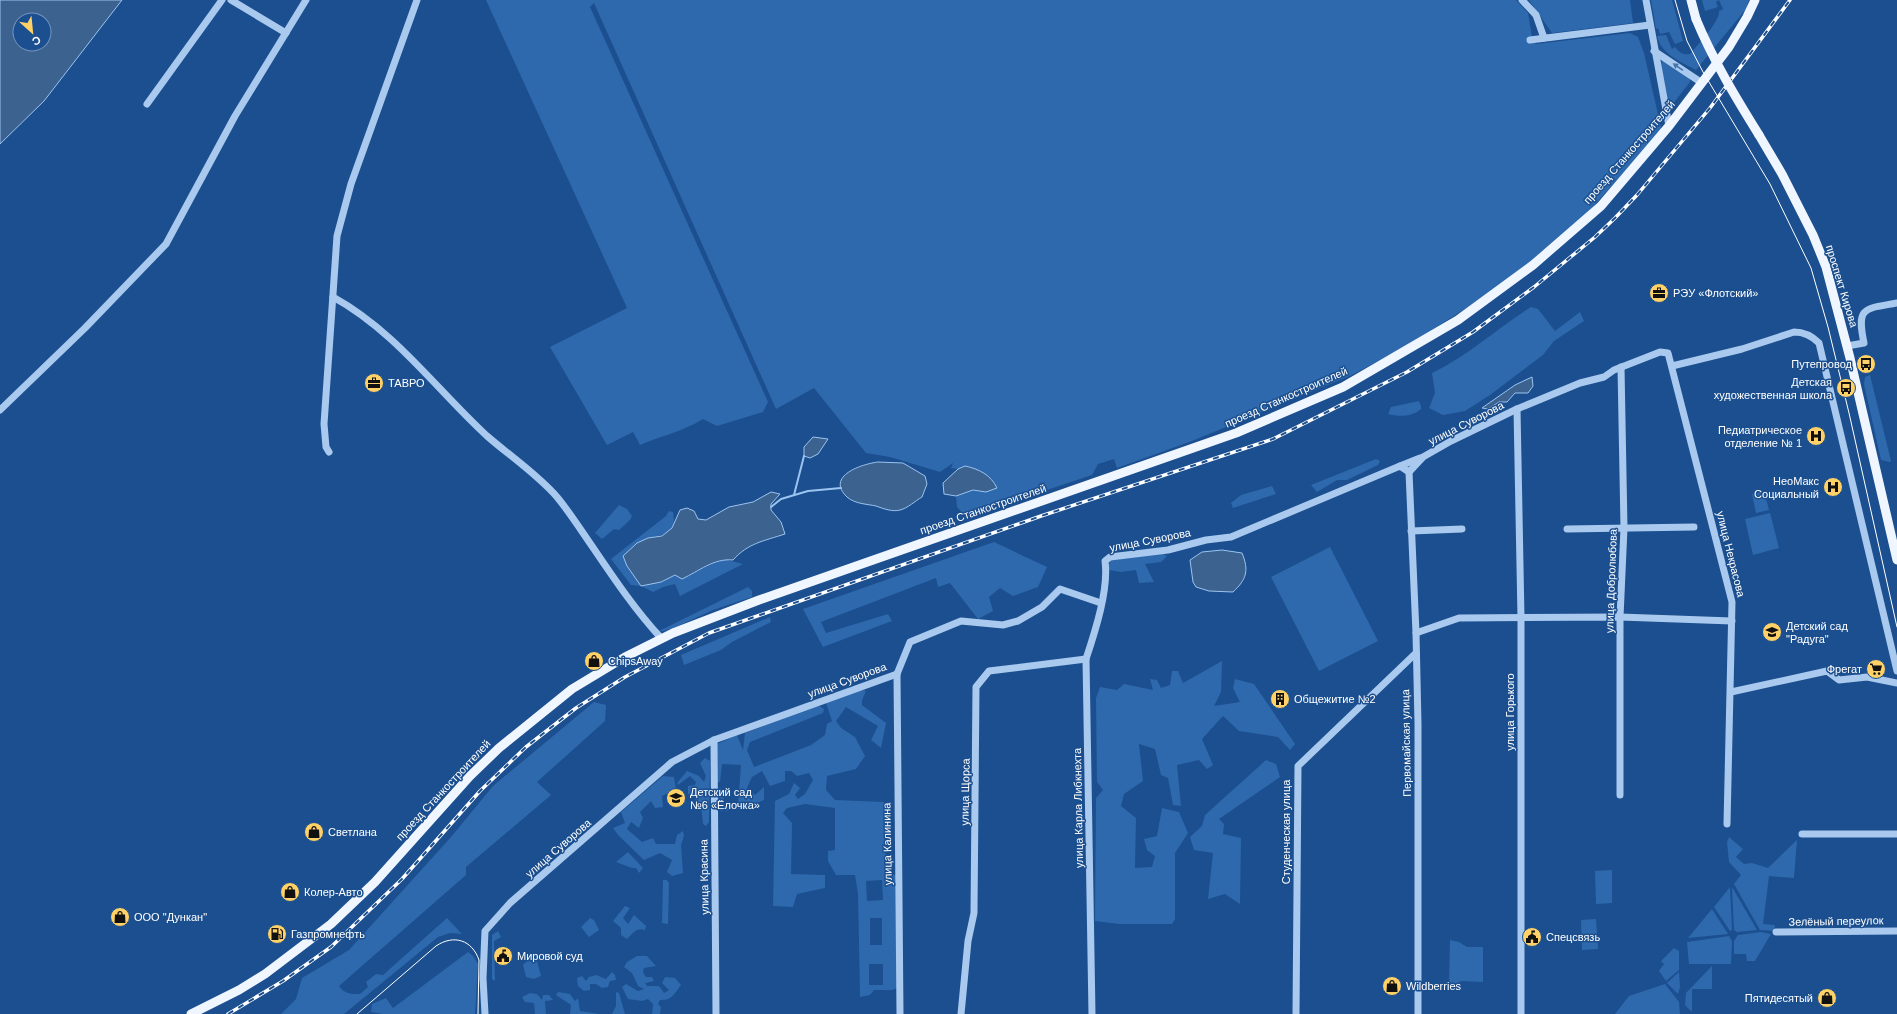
<svg xmlns="http://www.w3.org/2000/svg" width="1897" height="1014" viewBox="0 0 1897 1014" font-family="Arial,sans-serif">
<rect width="100%" height="100%" fill="#1b4f8f"/>
<g fill="#2e69ad" fill-rule="evenodd">
<path d="M486 0H1516L1528 13 1532 37 1528 39 1536 44 1630 33 1638 37 1644 53 1662 132 1586 214 1528 264 1468 307 1406 346 1352 375 1192 441 1117 468 1114 459 1098 464 1092 475 966 517 957 507 956 496 973 490 986 492 965 466 958 469 951 468 953 463 940 472 890 457 866 453 814 388 776 409 594 3 590 7 768 402 763 412 717 426 703 419C684 431 661 436 640 445L633 432 607 445 550 347 627 308Z"/>
<polygon points="1529,0 1630,0 1633,23 1552,33"/>
<polygon points="1651,0 1672,0 1683,41 1675,44 1669,32 1660,34 1658,28 1656,29"/>
<path d="M1702 0H1749L1746 9 1696 70C1681 62 1661 54 1657 36L1666 35 1672 49 1675 47C1680 53 1682 55 1690 54 1697 45 1720 22 1719 11L1723 9 1719 0 1716 2 1718 7 1705 11Z"/>
<polygon points="1662,60 1689,77 1690,82 1672,105 1666,100 1661,67"/>
<path d="M1531 307 1538 309 1555 331 1580 312 1584 321 1554 341 1543 355 1490 395 1465 411 1443 415 1429 408 1435 393 1432 373C1468 356 1497 328 1531 307Z"/>
<polygon points="1870,375 1891,461 1890,462 1881,460 1864,384 1865,377"/>
<path d="M1419 401 1421 406V409C1412 417 1399 417 1388 414L1391 407Z"/>
<polygon points="1376,459 1380,461 1378,465 1347,480 1337,480 1317,492 1311,485"/>
<polygon points="1272,486 1276,494 1233,508 1231,503 1241,495"/>
<polygon points="1764,491 1769,510 1756,513 1752,494"/>
<polygon points="619,505 627,509 632,516 630,520 619,530 614,529 602,539 595,533"/>
<path d="M669 511 673 512C677 532 666 535 648 538L661 582 675 575 687 577 696 571 723 559 743 564 680 596 675 584 663 587 653 592 641 586 631 585 611 559 666 516Z"/>
<polygon points="1770,513 1779,548 1753,555 1745,519"/>
<polygon points="994,542 1047,567 1038,587 1013,596 1000,588 989,597 993,611 978,619 950,583 938,587 936,578 821,622 826,633 888,614 892,621 823,647 803,609"/>
<polygon points="1330,547 1378,641 1319,671 1271,577"/>
<polygon points="1159,552 1167,556 1161,562 1145,564 1154,582 1139,583 1136,570 1121,572 1109,570 1108,567 1111,559"/>
<polygon points="748,587 752,591 752,597 713,610 678,626 664,631 659,631"/>
<polygon points="770,617 771,622 732,642 721,650 684,665 681,655"/>
<polygon points="1222,661 1221,692 1214,706 1240,702 1233,688 1235,679 1254,684 1295,744 1290,750 1278,737 1239,731 1223,716 1202,739 1213,765 1207,769 1199,760 1177,765 1181,806 1173,805 1168,778 1161,775 1155,749 1139,744 1143,781 1124,794 1121,806 1136,818 1135,868 1152,867 1155,856 1147,850 1144,839 1157,836 1162,808 1179,812 1188,833 1175,853 1175,919 1172,924 1119,924 1095,921 1096,798 1103,790 1097,782 1096,698 1100,687 1117,690 1124,684 1153,690 1150,679 1157,680 1161,688 1170,685 1172,671 1178,671 1183,683"/>
<path d="M859 689 866 691 862 700V705L886 723 881 748 871 740 878 726 846 707 836 721 841 728 855 737 865 756 856 769 827 776 826 790 835 800 884 802 886 871 897 876 900 987 892 990H874L870 995 860 997 858 893 855 875H836L828 861V851L835 850V808L805 804 787 808 783 813 792 823 791 874 825 875V888L797 894 793 907 773 906 775 801 789 794 794 783 800 788 795 795 798 799 805 794 813 780 809 773 797 776 791 771H785V781L770 786 762 771 752 777 747 788 755 795 764 787V800L754 804 744 803 740 809 721 811 715 806 718 788 723 789 724 806 738 805 741 765 722 764 720 782 716 781 717 744 737 735 743 750 745 733 818 705 824 709 823 713 750 742 747 750 754 767 811 745 825 735 827 724 832 721 826 703ZM882 880 883 900 867 901 866 881ZM870 918H882V945H870ZM869 964H883V985H869Z"/>
<path d="M594 702 606 705 605 721 537 782 551 795 466 867V875L339 986C345 994 350 994 360 994L368 987 366 982 376 974 383 975 447 918 462 934 450 933 438 937 344 1014H281L296 999 302 978 349 950 451 837 493 786Z"/>
<polygon points="705,758 710,761 709,822 706,826 703,824 701,804 696,802 693,795 688,794 688,786 695,785 696,782 690,776 678,785 677,783 687,771 699,776 704,782 706,776 700,763"/>
<polygon points="1266,760 1276,764 1280,777 1219,819 1224,824 1223,834 1241,838 1240,904 1225,894 1208,899 1213,853 1194,850 1190,837 1202,826 1205,815"/>
<polygon points="663,776 674,777 676,789 662,796 663,807 655,808 651,801 640,812 643,818 639,828 631,822 627,829 642,842 653,838 656,844 675,844 677,835 683,831 684,836 681,845 683,873 672,876 667,872 672,860 660,853 644,860 618,835 613,828 625,823 621,812"/>
<polygon points="1729,837 1743,849 1736,857 1744,864 1752,863 1768,868 1797,840 1794,878 1769,876 1763,924 1775,925 1774,931 1760,930 1734,884 1741,875 1729,862 1727,842"/>
<polygon points="628,852 643,868 639,873 636,868 632,868 616,862"/>
<polygon points="1612,870 1612,903 1596,904 1595,871"/>
<polygon points="663,880 667,880 669,883 668,924 662,923"/>
<polygon points="1730,887 1732,930 1730,931 1714,907"/>
<polygon points="1732,887 1757,930 1737,932 1734,930"/>
<path d="M625 906 630 908 623 918 628 924 634 915 646 926 645 930C637 927 633 933 627 939L621 935V928L613 921Z"/>
<polygon points="1712,909 1728,934 1688,938"/>
<polygon points="590,918 594,920 599,930 589,937 581,927"/>
<polygon points="1596,919 1598,949 1582,950 1581,920"/>
<polygon points="498,931 501,937 494,941 495,981 492,979 492,935"/>
<polygon points="1761,932 1771,934 1755,961 1747,961 1746,954 1734,954 1734,941 1738,935"/>
<polygon points="1729,936 1732,941 1731,964 1689,964 1687,942"/>
<polygon points="1450,940 1459,942 1467,947 1483,947 1483,982 1461,981 1458,983 1456,988 1449,988"/>
<polygon points="1674,948 1679,951 1679,970 1666,981 1659,971 1664,964 1661,961"/>
<polygon points="468,952 473,956 478,964 475,1014 383,1014 371,1012 372,1004 386,998 393,1008"/>
<path d="M637 956H647L656 966 644 968 643 972 646 977H652L654 981 645 983 647 986H659L664 993 669 990 662 983 665 977 675 978 681 985C675 993 672 1001 660 1000L658 1004 661 1007 660 1014H652L653 1004 648 999 642 1001 628 999 622 987 626 984 638 991 644 989 638 986 632 973 624 967 627 962Z"/>
<polygon points="528,960 537,961 541,976 534,979 526,977 523,965"/>
<polygon points="1712,966 1712,989 1692,989 1692,1012 1685,1005 1686,993"/>
<polygon points="612,972 615,975 616,980 610,981 608,987 602,988 596,984 590,984 590,990 584,991 578,986 577,978 582,976 586,981 589,977 596,975 606,979"/>
<polygon points="1679,972 1680,987 1678,994 1667,983"/>
<polygon points="1665,984 1679,1002 1680,1014 1615,1014 1629,996"/>
<polygon points="558,992 570,994 575,1001 578,998 580,1011 599,1014 570,1014 571,1005 556,995"/>
<polygon points="616,992 619,993 625,1014 612,1014 616,1006"/>
<polygon points="530,993 537,994 542,1000 543,995 549,995 553,1000 545,1001 546,1014 535,1014 534,1003 525,1002 522,997"/>
</g>
<g fill="#3c6290" stroke="#9cc4f0" fill-rule="evenodd">
<path d="M0 0H122L44 101 0 144ZM20 20H44V44H20Z"/>
<polygon points="1532,377 1533,386 1528,393 1515,393 1507,402 1499,402 1488,409 1482,408 1515,385"/>
<polygon points="813,437 828,439 818,454 810,458 804,456 804,447"/>
<path d="M878 462 903 463 925 476 927 484 922 497C915 501 908 508 900 510 893 512 884 509 876 506 867 504 855 504 847 497 825 476 862 464 878 462Z"/>
<path d="M965 466C979 469 991 475 997 488L986 492 973 490 956 496 944 494 943 483 958 469Z"/>
<path d="M771 492 780 494 771 504V510L781 522 785 534C764 541 748 543 733 560 714 558 699 571 682 579L675 575 661 582 641 586 627 566 623 556 637 543 648 538 662 536 672 528 680 510 687 508 694 511 698 519 706 520 729 507 753 502Z"/>
<path d="M1222 550 1242 553C1249 570 1247 579 1233 592L1209 591 1196 587 1193 582 1190 560 1202 552Z"/>
</g>
<g fill="none" stroke-linecap="round" stroke-linejoin="round">
<g stroke="#9cc4f0" stroke-width="2">
<polyline points="794,495 804,456"/>
<polyline points="771,507 781,499 808,491 841,488"/>
</g>
<g stroke="#a9c9ee" stroke-width="7">
<polyline points="231,0 286,33"/>
<polyline points="1522,0 1536,15 1544,38"/>
<polyline points="1646,0 1669,126"/>
<polyline points="1530,40 1650,25"/>
<polyline points="1654,51 1702,83"/>
<polyline points="147,104 222,0"/>
<path d="M333 297C395 331 436 389 487 436 510 456 537 474 557 497 571 514 582 532 594 549 615 580 636 611 661 638"/>
<path d="M1847 346 1864 343C1856 306 1865 309 1897 303"/>
<path d="M1672 366 1742 349 1794 332C1805 332 1812 336 1819 343L1897 671"/>
<polyline points="1517,409 1521,618 1521,1014"/>
<polyline points="0,410 85,328 166,244 235,116 306,0"/>
<polyline points="329,452 326,447 324,424 337,236 351,184 417,0"/>
<polyline points="1400,466 1420,458"/>
<polyline points="1409,472 1423,457 1451,441 1517,409 1580,383 1604,377 1614,370 1660,352 1668,353 1732,602 1727,824"/>
<polyline points="1409,472 1416,633 1418,724 1418,1014"/>
<polyline points="1567,529 1694,527"/>
<polyline points="1411,531 1462,529"/>
<polyline points="1416,633 1459,618 1620,617 1732,621"/>
<polyline points="1731,692 1827,671 1839,680 1867,677 1897,683"/>
<polyline points="714,740 716,1014"/>
<polyline points="1620,795 1620,617 1624,528 1621,367"/>
<polyline points="1802,834 1897,834"/>
<polyline points="1776,932 1897,931"/>
<polyline points="485,1014 483,978 485,931 510,903 672,762 714,740 897,674"/>
<polyline points="900,1014 897,674 910,642 961,621 1003,625 1018,621 1042,607 1060,589 1101,603"/>
<polyline points="961,1014 968,941 974,913 976,687 989,671 1086,659"/>
<path d="M1092 1014 1086 659C1095 632 1109 589 1105 561L1110 557 1168 550 1206 540 1231 537 1400 466 1409 472"/>
<polyline points="1296,1014 1298,766 1416,653"/>
</g>
<g stroke="#f0f6ff" stroke-width="9">
<polyline points="1691,0 1696,19"/>
<polyline points="1759,135 1782,174 1813,235 1826,267 1850,358 1897,560"/>
<polyline points="191,1014 239,990 265,974 331,924 375,882 470,776 499,748 572,689 625,657 673,633 759,600 1236,433 1343,387 1458,320 1533,265 1601,206 1669,126 1729,47 1747,17 1755,0"/>
</g>
<g stroke="#fff" stroke-width="1">
<polyline points="1675,0 1687,41 1703,72 1770,184 1811,268 1828,327 1849,413 1897,627"/>
<path d="M357 1014 436 946C454 934 472 940 479 960L478 1014"/>
</g>
<defs>
<polyline id="rail" points="228,1014 283,981 331,947 402,879 480,791 526,747 576,708 625,677 709,633 1041,516 1273,439 1407,372 1473,332 1534,287 1595,237 1615,218 1637,195 1710,108 1790,0"/>
</defs>
<use href="#rail" stroke="#fff" stroke-width="3.5"/>
<use href="#rail" stroke="#1b4f8f" stroke-width="2" stroke-dasharray="6" stroke-linecap="butt"/>
<path stroke="#f0f6ff" stroke-width="9" d="M1696 19C1713 60 1736 98 1759 135"/>
</g>
<defs><path id="oneway-solid" d="M-6-.8H1V-3.2L6.5 0L1 3.2V.8H-6Z"/></defs>
<use fill="#4674ac" href="#oneway-solid" transform="translate(1678 67) rotate(-146)"/>
<defs>
<symbol id="office-disc" viewBox="-11 -11 22 22"><circle r="9.5" fill="#ffd166" stroke="#1b4f8f"/><path d="M-6-3h4V-5.5h4V-3h4V5H-6ZM-1-4.5V-3h2v-1.5ZM-6 0V1H6V0Z" fill="#111"/></symbol>
<symbol id="bus-disc" viewBox="-11 -11 22 22"><circle r="9.5" fill="#ffd166" stroke="#1b4f8f"/><path d="M-5-6H5V4H4V6H2V4H-2V6H-4V4H-5ZM-3.5-4V0h7V-4ZM-3.5 1.2v1.5H-2V1.2ZM2 1.2v1.5H3.5V1.2Z" fill="#111"/></symbol>
<symbol id="hospital-disc" viewBox="-11 -11 22 22"><circle r="9.5" fill="#ffd166" stroke="#1b4f8f"/><path d="M-5-5h3v3.5h4V-5h3V5h-3V1.5h-4V5h-3Z" fill="#111"/></symbol>
<symbol id="school-disc" viewBox="-11 -11 22 22"><circle r="9.5" fill="#ffd166" stroke="#1b4f8f"/><path d="M0-5L7-2L0 1L-7-2ZM-4 1L0 2.5L4 1V4Q0 6-4 4Z" fill="#111"/></symbol>
<symbol id="shop-disc" viewBox="-11 -11 22 22"><circle r="9.5" fill="#ffd166" stroke="#1b4f8f"/><path d="M-5-2.5h2.3a2.7 3.5 0 0 1 5.4 0H5L5.5 6h-11ZM-1.5-2.5h3a1.5 2.3 0 0 0-3 0Z" fill="#111"/></symbol>
<symbol id="supermarket-disc" viewBox="-11 -11 22 22"><circle r="9.5" fill="#ffd166" stroke="#1b4f8f"/><path d="M-6-5.5h2.5l.6 2H6L4.5 2H-2.5L-4.4-4H-6ZM-1.5 3.2a1.3 1.3 0 1 0 .1 0ZM3 3.2a1.3 1.3 0 1 0 .1 0Z" fill="#111"/></symbol>
<symbol id="building-disc" viewBox="-11 -11 22 22"><circle r="9.5" fill="#ffd166" stroke="#1b4f8f"/><path d="M-4-6H4V6H1V3H-1V6H-4ZM-2.5-4.3h1.7v1.8h-1.7ZM.8-4.3h1.7v1.8H.8ZM-2.5-1h1.7V.8h-1.7ZM.8-1h1.7V.8H.8Z" fill="#111"/></symbol>
<symbol id="fuel-disc" viewBox="-11 -11 22 22"><circle r="9.5" fill="#ffd166" stroke="#1b4f8f"/><path d="M-5.5-6h7V0h2V4h1.3V-2.5L3-4.5l.8-.8L6-3V5H2.5V1h-1V6h-7ZM-4.2-4.7v3.2H.2V-4.7Z" fill="#111"/></symbol>
<symbol id="civic-disc" viewBox="-11 -11 22 22"><circle r="9.5" fill="#ffd166" stroke="#1b4f8f"/><path d="M-.6-6.5H3V-4.5H.6V-3L4-1V1h2V6H-6V1h2V-1L-.6-3ZM-1.2 2.5V6h2.4V2.5Z" fill="#111"/></symbol>
</defs>
<g fill-rule="evenodd">
<use href="#office-disc" x="1648" y="282" width="22" height="22"/>
<use href="#bus-disc" x="1855" y="353" width="22" height="22"/>
<use href="#office-disc" x="363" y="372" width="22" height="22"/>
<use href="#bus-disc" x="1835" y="377" width="22" height="22"/>
<use href="#hospital-disc" x="1805" y="425" width="22" height="22"/>
<use href="#hospital-disc" x="1822" y="476" width="22" height="22"/>
<use href="#school-disc" x="1761" y="621" width="22" height="22"/>
<use href="#shop-disc" x="583" y="650" width="22" height="22"/>
<use href="#supermarket-disc" x="1865" y="658" width="22" height="22"/>
<use href="#building-disc" x="1269" y="688" width="22" height="22"/>
<use href="#school-disc" x="665" y="787" width="22" height="22"/>
<use href="#shop-disc" x="303" y="821" width="22" height="22"/>
<use href="#shop-disc" x="279" y="881" width="22" height="22"/>
<use href="#shop-disc" x="109" y="906" width="22" height="22"/>
<use href="#fuel-disc" x="266" y="923" width="22" height="22"/>
<use href="#civic-disc" x="1521" y="926" width="22" height="22"/>
<use href="#civic-disc" x="492" y="945" width="22" height="22"/>
<use href="#shop-disc" x="1381" y="975" width="22" height="22"/>
<use href="#shop-disc" x="1816" y="987" width="22" height="22"/>
</g>
<g text-anchor="middle" dominant-baseline="central" stroke-width="3" stroke-linejoin="round" paint-order="stroke">
<g font-size="11" fill="#fff" stroke="#1b4f8f">
<text transform="translate(1629 152) rotate(-49)">проезд Станкостроителей</text>
<text transform="translate(1842 286) rotate(73)">проспект Кирова</text>
<text transform="translate(1286 397) rotate(-24)">проезд Станкостроителей</text>
<text transform="translate(1466 423) rotate(-27)">улица Суворова</text>
<text transform="translate(983 509) rotate(-19)">проезд Станкостроителей</text>
<text transform="translate(1150 540) rotate(-11)">улица Суворова</text>
<text transform="translate(1731 554) rotate(76)">улица Некрасова</text>
<text transform="translate(1611 581) rotate(-88)">улица Добролюбова</text>
<text transform="translate(847 680) rotate(-20)">улица Суворова</text>
<text transform="translate(1510 712) rotate(-90)">улица Горького</text>
<text transform="translate(1406 743) rotate(-91)">Первомайская улица</text>
<text transform="translate(443 790) rotate(-47)">проезд Станкостроителей</text>
<text transform="translate(965 792) rotate(-89)">улица Щорса</text>
<text transform="translate(1078 808) rotate(-91)">улица Карла Либкнехта</text>
<text transform="translate(1286 832) rotate(-90)">Студенческая улица</text>
<text transform="translate(887 844) rotate(-91)">улица Калинина</text>
<text transform="translate(558 848) rotate(-41)">улица Суворова</text>
<text transform="translate(704 877) rotate(-91)">улица Красина</text>
<text transform="translate(1836 921) rotate(-1)">Зелёный переулок</text>
</g>
<g font-size="11" fill="#fff" stroke="#1b4f8f" text-anchor="start">
<text x="1673" y="293">РЭУ «Флотский»</text>
<text x="1852" y="364" text-anchor="end">Путепровод</text>
<text x="1832" y="382" text-anchor="end">Детская<tspan x="1832" dy="13">художественная школа</tspan></text>
<text x="388" y="383">ТАВРО</text>
<text x="1802" y="430" text-anchor="end">Педиатрическое<tspan x="1802" dy="13">отделение № 1</tspan></text>
<text x="1819" y="481" text-anchor="end">НеоМакс<tspan x="1819" dy="13">Социальный</tspan></text>
<text x="1786" y="626">Детский сад<tspan x="1786" dy="13">"Радуга"</tspan></text>
<text x="608" y="661">ChipsAway</text>
<text x="1862" y="669" text-anchor="end">Фрегат</text>
<text x="1294" y="699">Общежитие №2</text>
<text x="690" y="792">Детский сад<tspan x="690" dy="13">№6 «Ёлочка»</tspan></text>
<text x="328" y="832">Светлана</text>
<text x="304" y="892">Колер-Авто</text>
<text x="134" y="917">ООО "Дункан"</text>
<text x="291" y="934">Газпромнефть</text>
<text x="1546" y="937">Спецсвязь</text>
<text x="517" y="956">Мировой суд</text>
<text x="1406" y="986">Wildberries</text>
<text x="1813" y="998" text-anchor="end">Пятидесятый</text>
</g>
</g>
<g transform="translate(32 32) rotate(153)"><circle r="19" fill="#1b4f8f" stroke="#7695bc"/>
<path d="M0-3L7 15L0 10L-7 15Z" fill="#ffd166"/>
<text y="-6" font-size="11" font-weight="bold" text-anchor="middle" fill="#ffffff">С</text>
</g>
</svg>
